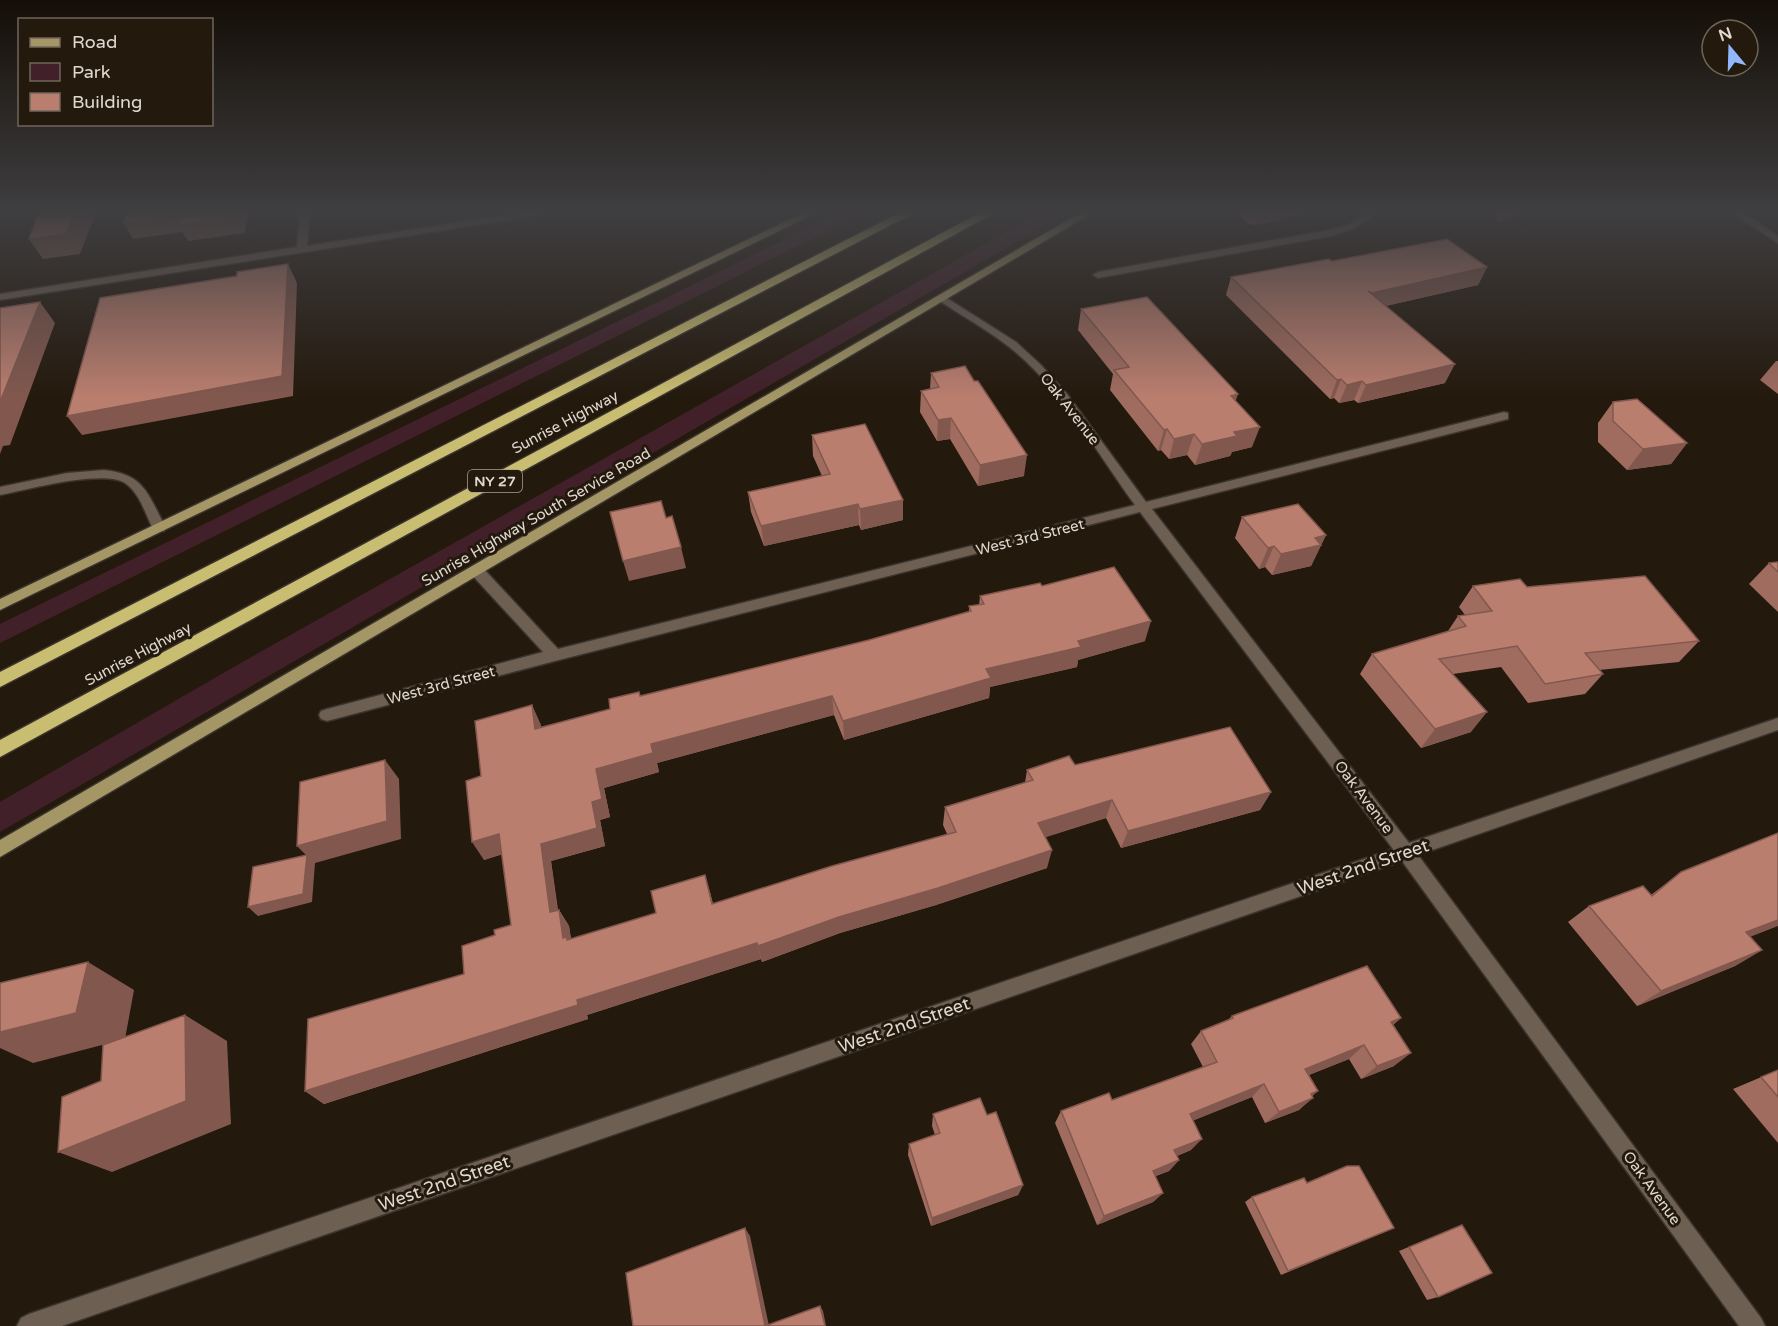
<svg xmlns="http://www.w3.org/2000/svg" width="1778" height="1326" viewBox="0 0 1778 1326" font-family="'Varela Round',sans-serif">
<rect width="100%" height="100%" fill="#24190d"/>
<g fill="#41202a">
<polygon points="841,212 866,212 0,643 0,624"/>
<polygon points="1042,212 1068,212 0,832 0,802 239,664"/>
</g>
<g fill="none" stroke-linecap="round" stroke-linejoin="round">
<defs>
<g id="minor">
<polygon points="300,212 310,212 307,246 522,212 546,212 541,215 0,300 0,294 297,247"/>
<polygon points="1367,212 1378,212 1356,228 1331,236 1098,278 1093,275 1098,272 1329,230 1350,224"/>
<polygon points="1730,212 1742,212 1778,236 1778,243"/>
<path d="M942 295 1016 342 1041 365 1067 394 1146 502 1504 412 1508 413V419L1152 509 1409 843 1778 718V730L1418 855 1761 1318 1765 1326H1739L1402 861 62 1326H17L21 1318 29 1314 1393 849 1140 512 555 661 327 721 321 719 319 715 321 711 327 709 543 652 472 575 470 571 477 566 482 567 558 649 1135 505C1097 453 1059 385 1008 346 986 329 961 315 938 300L937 298Z"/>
<path d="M104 470C145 474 148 495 166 528L164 531H154C146 516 140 493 125 483 102 469 27 490 0 495V487L67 473Z"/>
</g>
<g id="major">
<polygon points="805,212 818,212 0,610 0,599"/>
<polygon points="1082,212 1094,212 0,857 0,840"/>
</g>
<g id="highway">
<polygon points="901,212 916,212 0,687 0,672"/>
<polygon points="981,212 996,212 0,757 0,740"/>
</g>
</defs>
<use href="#minor" stroke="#3b332e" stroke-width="3"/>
<use href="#major" stroke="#3b332e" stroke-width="3"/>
<use href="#highway" stroke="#3b332e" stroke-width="3"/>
<use href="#minor" fill="#6d5f52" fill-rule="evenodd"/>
<use href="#major" fill="#a49765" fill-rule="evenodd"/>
<use href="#highway" fill="#c9bd71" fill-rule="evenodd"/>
</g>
<g fill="#a06c5f">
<polygon points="1235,212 1313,212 1255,225 1249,224"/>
<polygon points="1496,212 1529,212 1497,222"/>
<polygon points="1332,261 1487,267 1478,285 1385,306 1445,383 1358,403 1354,400 1339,403 1334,398 1330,399 1226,295 1231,277"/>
<polygon points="1081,309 1236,401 1252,447 1232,452 1230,456 1195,465 1187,455 1169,459 1161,450 1158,451 1110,390 1113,374 1078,330"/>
<polygon points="1776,361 1778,361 1778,394 1760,380"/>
<polygon points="931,373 1024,476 978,486 950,439 937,441 920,412 921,391 930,389"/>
<polygon points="1613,402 1687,443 1671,464 1627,470 1598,442 1598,423"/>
<polygon points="812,435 903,500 903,520 861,530 859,525 764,546 751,512 748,492 822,476 813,456"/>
<polygon points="1242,517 1326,535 1311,566 1272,575 1265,567 1259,569 1235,538"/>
<polygon points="1778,562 1778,612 1749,584 1769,563"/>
<polygon points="1042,586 1145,641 1078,660 1077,667 990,687 989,698 844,740 834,715 657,763 659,772 604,788 610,817 600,820 605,846 551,861 558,910 559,910 569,926 571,939 656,913 710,892 713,904 947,834 943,825 945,807 1025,783 1027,770 1075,765 1271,792 1260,810 1121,848 1106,818 1045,837 1047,868 936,905 840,933 762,962 761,959 587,1015 588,1019 324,1104 305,1091 464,974 495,935 511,925 502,854 484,860 481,776 532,705 541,727 610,709 640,696 869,640 969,612 969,606 979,605 980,596"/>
<polygon points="1473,586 1527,587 1699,641 1679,662 1599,670 1603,674 1585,694 1528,703 1501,667 1453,674 1471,732 1421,748 1360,674 1372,654 1448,631 1458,616 1465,615 1459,607"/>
<polygon points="1681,872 1750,937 1762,950 1735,966 1637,1006 1568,922 1589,906 1651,895"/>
<polygon points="1232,1016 1401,1018 1393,1025 1394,1066 1361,1079 1349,1059 1309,1075 1312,1096 1299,1110 1265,1123 1252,1097 1193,1120 1191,1150 1177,1156 1179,1160 1169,1171 1155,1176 1163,1193 1153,1202 1097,1225 1055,1123 1061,1111 1112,1100 1203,1067 1191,1044 1201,1031 1228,1020"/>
<polygon points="1778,1070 1778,1143 1733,1089"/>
<polygon points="933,1114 987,1115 1023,1185 1018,1195 931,1226 908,1155 909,1144 935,1135 932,1126"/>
<polygon points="1307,1183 1394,1228 1281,1275 1245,1202 1252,1197"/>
<polygon points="1462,1225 1438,1297 1427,1300 1399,1251"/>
</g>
<g fill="#82584e">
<polygon points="76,212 96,212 80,254 43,259 29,239"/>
<polygon points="237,212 248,212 245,233 188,241 182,232 133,239 124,223 177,215"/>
<polygon points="1259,212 1313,212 1255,225"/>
<polygon points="1502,212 1529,212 1497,222"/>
<polygon points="288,264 297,283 293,396 82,435 67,416"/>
<polygon points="1487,267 1478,285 1364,311 1372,293"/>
<polygon points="40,302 55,323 10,445 3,446 0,454 0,402"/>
<polygon points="1455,364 1445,383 1358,403 1366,385"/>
<polygon points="1341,379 1334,398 1330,399 1337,380"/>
<polygon points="1362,381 1354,400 1339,403 1347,385"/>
<polygon points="1238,394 1231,415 1231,396"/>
<polygon points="951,418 950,439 937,441 938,420"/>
<polygon points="1260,427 1252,447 1232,452 1230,456 1195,465 1202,444 1234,432"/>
<polygon points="1167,429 1161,450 1158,451 1164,430"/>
<polygon points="1194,434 1187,455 1169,459 1174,439"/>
<polygon points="1687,443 1671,464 1627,470 1643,449"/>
<polygon points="1027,455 1024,476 978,486 980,465"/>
<polygon points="903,500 903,520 861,530 860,509"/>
<polygon points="858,504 859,525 764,546 761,526"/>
<polygon points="1326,535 1311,566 1272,575 1281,554 1315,538"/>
<polygon points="1274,546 1265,567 1259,569 1268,548"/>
<polygon points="681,547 686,568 629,581 623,561"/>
<polygon points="1151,621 1145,641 1078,660 1077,667 990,687 989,698 844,740 843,721 986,669 1078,641"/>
<polygon points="832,696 834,715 657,763 659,772 604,788 610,817 600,820 605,846 551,861 560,929 550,912 541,844 592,802 596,769 651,744"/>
<polygon points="532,705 541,725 544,748 535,729"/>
<polygon points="1487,712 1471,732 1421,748 1435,729"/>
<polygon points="385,760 399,779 401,839 315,863 312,902 258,916 248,907 307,856 297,846"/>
<polygon points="1271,792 1260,810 1121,848 1128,831"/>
<polygon points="1112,800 1106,818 1034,841 1038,823"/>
<polygon points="499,834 510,852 484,860 472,842"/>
<polygon points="1052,850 1047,868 936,905 840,933 762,962 758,946 839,917"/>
<polygon points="705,875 710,892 717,921 712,904"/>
<polygon points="559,910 569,926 572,945 563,938"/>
<polygon points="1778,920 1778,926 1719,949 1746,932"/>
<polygon points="757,943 761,959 587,1015 588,1019 324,1104 305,1091 577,1000"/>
<polygon points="1762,950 1735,966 1637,1006 1661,991"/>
<polygon points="88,962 134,990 125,1039 33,1063 0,1048 0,1032"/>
<polygon points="185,1015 227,1041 231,1124 112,1172 58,1152"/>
<polygon points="1401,1018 1385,1032 1391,1022"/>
<polygon points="1364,1045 1349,1059 1291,1082 1305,1069"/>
<polygon points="1411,1053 1394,1066 1361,1079 1377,1066"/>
<polygon points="1264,1084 1252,1097 1180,1126 1190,1114"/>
<polygon points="1318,1091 1308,1100 1313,1098 1299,1110 1265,1123 1279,1112 1311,1094"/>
<polygon points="1202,1139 1191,1150 1164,1161 1174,1150"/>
<polygon points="1179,1160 1169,1171 1144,1181 1153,1171"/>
<polygon points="1023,1185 1018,1195 931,1226 932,1218"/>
<polygon points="1163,1193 1153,1202 1097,1225 1104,1216"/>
<polygon points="745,1228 750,1236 769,1326 765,1326"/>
<polygon points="820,1306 823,1311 826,1326 825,1326"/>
</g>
<g fill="#ba7e6f" stroke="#82584e" stroke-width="1.5">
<polygon points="39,212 76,212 66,234 29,239"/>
<polygon points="127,212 237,212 236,217 179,225 181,219 176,220 177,215 124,223"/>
<polygon points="1447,239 1487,267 1372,293 1368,291 1455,364 1366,385 1362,381 1347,385 1341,379 1337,380 1231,277 1329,259 1332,261"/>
<polygon points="288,264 282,376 67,416 100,298 237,276 237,272"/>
<polygon points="1147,297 1238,394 1231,396 1260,427 1234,432 1237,436 1202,444 1194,434 1174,439 1167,429 1164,430 1114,370 1129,367 1081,309"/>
<polygon points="40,302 0,402 0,308"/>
<polygon points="965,366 974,381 978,381 1027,455 980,465 951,418 938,420 921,391 939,387 931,373"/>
<polygon points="1637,399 1687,443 1643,449 1613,421 1613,402"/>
<polygon points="865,424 903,500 860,509 858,504 761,526 748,492 830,474 812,435"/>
<polygon points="661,501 666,518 672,516 681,547 623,561 610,512"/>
<polygon points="1298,504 1326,535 1315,538 1321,545 1281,554 1274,546 1268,548 1242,517"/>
<polygon points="1778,562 1778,572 1769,563"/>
<polygon points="1114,567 1151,621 1078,641 1081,647 986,669 991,678 843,721 832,696 651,744 653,753 596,769 602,799 592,802 597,828 541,844 550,912 559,910 563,938 567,937 567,940 656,913 651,891 705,875 712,904 832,866 956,832 945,807 1033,780 1027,770 1069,756 1075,765 1230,727 1271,792 1128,831 1112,800 1038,823 1052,850 938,888 839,917 758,946 757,943 577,1000 578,1005 305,1091 308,1019 464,974 462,946 495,935 494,930 511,925 499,834 472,842 466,781 481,776 475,721 532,705 535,729 610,709 609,699 639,692 640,696 869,640 971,611 969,606 984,604 980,596 1040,583 1042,586"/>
<polygon points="1645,576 1699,641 1585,653 1603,674 1545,684 1517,646 1439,659 1487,712 1435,729 1372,654 1466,626 1458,616 1492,611 1473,586 1520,579 1527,587"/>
<polygon points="385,760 387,821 297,846 300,782"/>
<polygon points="1778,833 1778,920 1746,932 1762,950 1661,991 1589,906 1643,886 1652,896 1681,872"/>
<polygon points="307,855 303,894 248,907 253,867"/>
<polygon points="88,962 76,1013 0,1032 0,983"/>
<polygon points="1367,966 1401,1018 1391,1022 1411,1053 1377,1066 1364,1045 1305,1069 1318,1091 1311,1094 1313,1098 1279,1112 1264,1084 1190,1114 1202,1139 1174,1150 1179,1160 1153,1171 1163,1193 1104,1216 1061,1111 1109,1093 1112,1100 1217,1062 1201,1031 1233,1018 1232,1016"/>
<polygon points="185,1015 186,1101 58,1152 62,1097 101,1081 103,1045"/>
<polygon points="1778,1070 1778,1097 1761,1077"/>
<polygon points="980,1098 987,1115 996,1112 1023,1185 932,1218 909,1144 940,1133 933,1114"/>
<polygon points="1347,1166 1359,1166 1394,1228 1288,1271 1252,1197 1304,1178 1307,1183"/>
<polygon points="1462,1225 1492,1273 1438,1297 1409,1247"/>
<polygon points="745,1228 765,1326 820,1306 825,1326 633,1326 626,1273"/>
</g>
<linearGradient id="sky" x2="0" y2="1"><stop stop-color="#140e07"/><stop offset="0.53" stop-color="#3f3e40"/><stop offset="1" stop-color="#3f3e40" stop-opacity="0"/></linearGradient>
<rect width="1778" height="398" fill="url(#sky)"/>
<g text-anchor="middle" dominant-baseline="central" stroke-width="6" stroke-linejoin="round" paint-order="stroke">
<rect fill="#24190d" stroke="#a89f96" stroke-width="1.5" x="468" y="470" width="54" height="22" rx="4.5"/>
<g font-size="14" font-weight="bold" fill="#e0d9d1">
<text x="495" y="481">NY 27</text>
</g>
<g font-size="15" fill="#e0d9d1" stroke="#24190d">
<text transform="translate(1070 409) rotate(52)">Oak Avenue</text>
<text transform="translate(565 422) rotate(-28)">Sunrise Highway</text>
<text transform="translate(536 517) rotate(-30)">Sunrise Highway South Service Road</text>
<text transform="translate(1030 537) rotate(-14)">West 3rd Street</text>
<text transform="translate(138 654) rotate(-28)">Sunrise Highway</text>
<text transform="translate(441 685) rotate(-15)">West 3rd Street</text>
<text transform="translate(1364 797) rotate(53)">Oak Avenue</text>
<text transform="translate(1652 1188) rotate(54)">Oak Avenue</text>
</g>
<g font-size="18" fill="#e0d9d1" stroke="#24190d">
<text transform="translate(1363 867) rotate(-19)">West 2nd Street</text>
<text transform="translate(904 1025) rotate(-19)">West 2nd Street</text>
<text transform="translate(444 1183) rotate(-19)">West 2nd Street</text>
</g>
</g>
<rect x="18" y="18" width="195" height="108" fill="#24190d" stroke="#6f665b" stroke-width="1.5"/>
<rect x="30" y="38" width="30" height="9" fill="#a49765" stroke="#6f665b" stroke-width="1.5"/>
<text x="72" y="48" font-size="18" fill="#e0d9d1">Road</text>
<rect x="30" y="63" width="30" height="18" fill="#41202a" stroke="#6f665b" stroke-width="1.5"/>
<text x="72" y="78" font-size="18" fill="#e0d9d1">Park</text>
<rect x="30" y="93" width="30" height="18" fill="#ba7e6f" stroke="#6f665b" stroke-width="1.5"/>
<text x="72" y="108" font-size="18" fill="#e0d9d1">Building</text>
<g transform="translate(1730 48) rotate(341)"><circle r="28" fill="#24190d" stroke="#6f665b" stroke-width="1.5"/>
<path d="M0-4.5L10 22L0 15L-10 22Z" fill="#91b8fd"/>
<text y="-9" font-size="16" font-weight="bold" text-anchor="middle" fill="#e0d9d1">N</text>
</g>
</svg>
